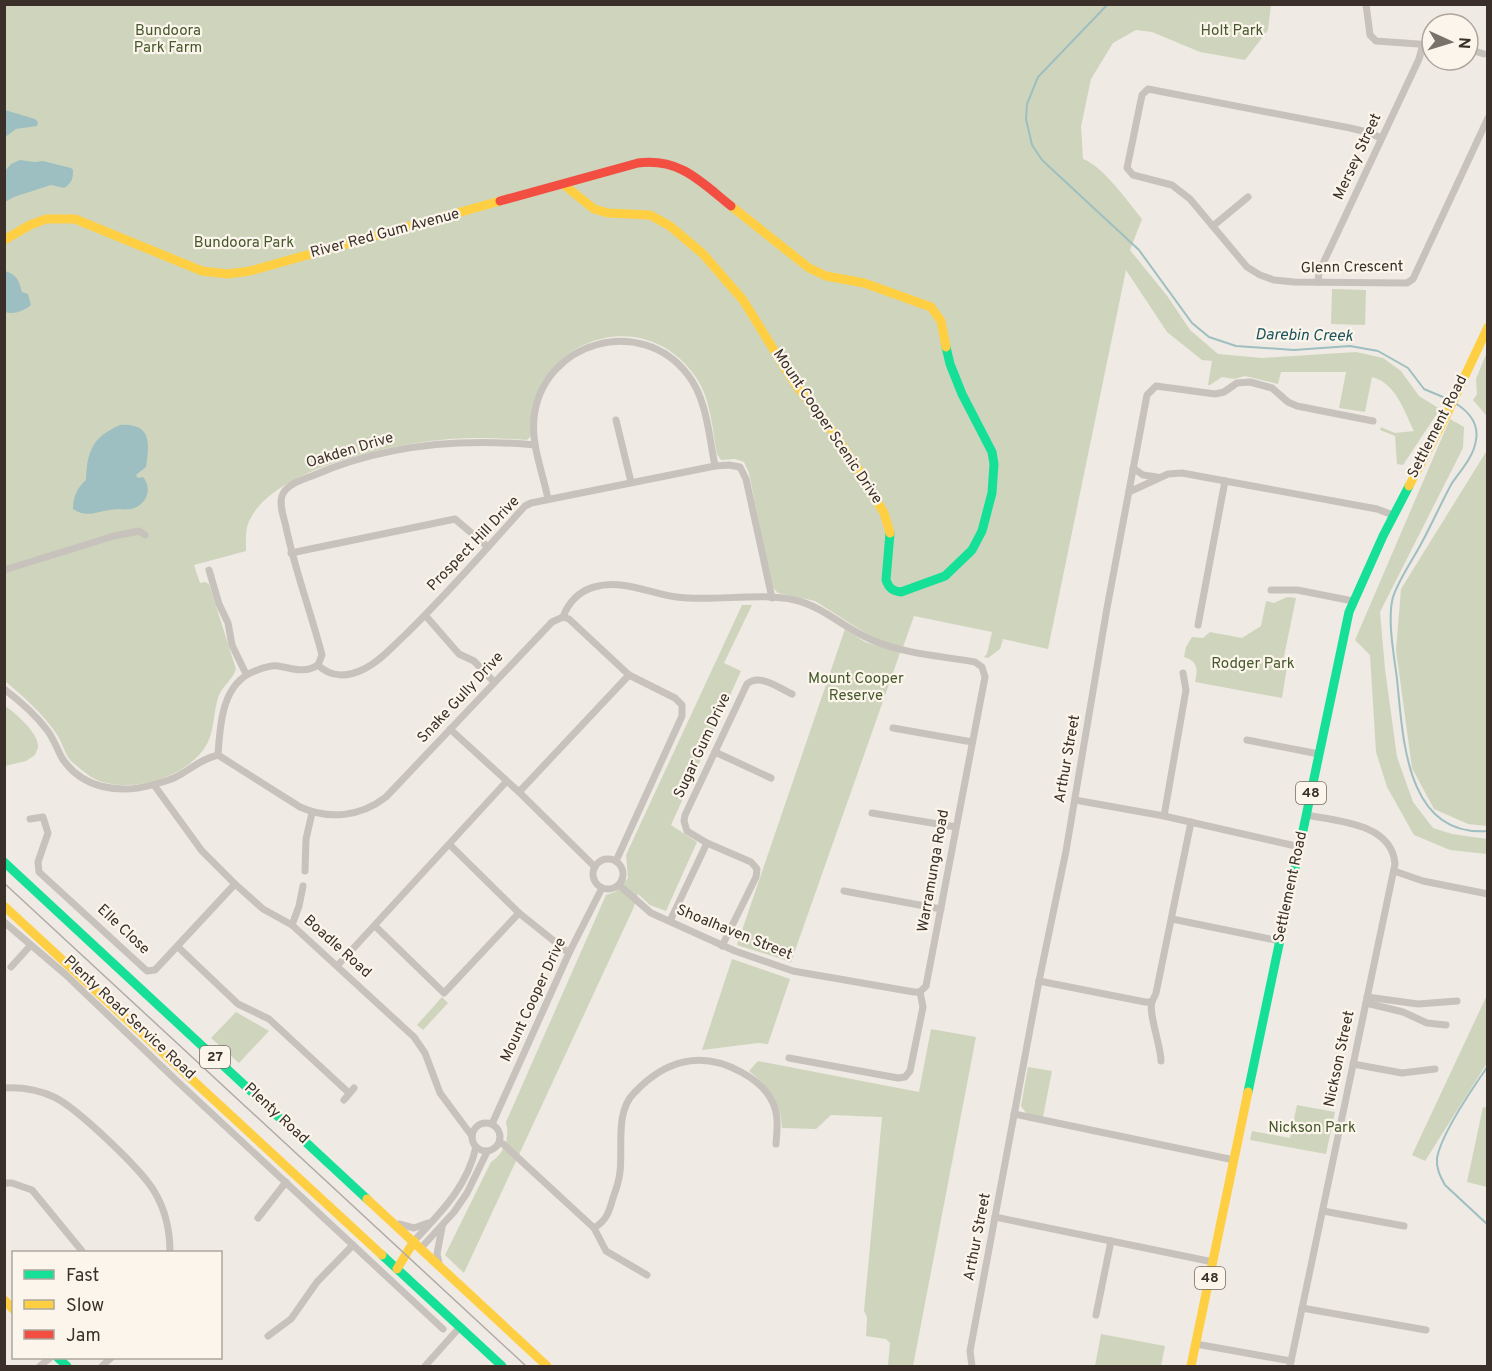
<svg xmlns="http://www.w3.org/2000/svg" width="1492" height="1371" viewBox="0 0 1492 1371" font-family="Overpass,sans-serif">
<rect width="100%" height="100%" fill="#efeae3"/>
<g fill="#cfd5bc">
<path d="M4 5H1271L1268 30 1245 60 1200 52 1152 32 1136 30 1113 43 1091 79 1081 127 1083 159C1102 165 1129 203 1142 219L1130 250 1168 297 1190 330 1218 354 1262 358 1356 352 1383 358 1401 371 1419 396 1440 409 1403 465 1397 464 1395 436 1380 430 1381 427 1395 433 1414 431C1404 411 1396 383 1372 377L1365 412 1339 408 1346 372H1281L1278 384 1245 376 1234 379 1222 377 1210 385H1208L1212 361 1202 360 1167 332 1126 270 1048 649 1003 639 1000 649 988 658 984 657 987 654 992 632 914 616 903 647 880 641 867 634 815 601 778 593 774 589 770 579 749 473 744 462 735 459 721 460 717 454C712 428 711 398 695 376 640 298 525 344 531 436L527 440C498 438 469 437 440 440 388 445 268 470 248 524 245 532 246 542 246 551L194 565 200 583 205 582 209 584 236 669C233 679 223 686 219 695 213 711 215 729 207 744 188 778 128 796 93 778 86 774 77 766 71 761 64 753 62 741 56 733 41 712 24 697 5 681Z"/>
<polygon points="1332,289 1366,290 1365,325 1331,324"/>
<polygon points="1487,352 1487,826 1468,824 1434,809 1412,768 1396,650 1401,589 1486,452 1486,415 1473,400 1477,394 1476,379"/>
<polygon points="1450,419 1464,427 1463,448 1380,612 1385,669 1397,757 1413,802 1433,828 1452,834 1487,839 1487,854 1450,850 1414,835 1387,787 1376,752 1370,655 1355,640"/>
<path d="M1287 597 1296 598 1282 666 1287 667 1282 698 1195 682C1198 670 1198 661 1184 657L1186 647 1192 637 1203 638 1210 632 1242 638 1261 626 1266 601 1274 603Z"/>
<path d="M742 605H752L724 663 741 671 671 825 697 842 666 911 650 905 638 894 633 909 464 1273 445 1255 491 1162C505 1153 510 1137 506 1122L606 895 615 892 628 878 626 855Z"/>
<polygon points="845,629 865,642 900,653 791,962 737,945"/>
<path d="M4 705C15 713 38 732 38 746 38 749 36 752 35 755L26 761 5 766Z"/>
<polygon points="732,959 790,979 768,1044 758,1043 702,1050"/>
<polygon points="1487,995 1487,1063 1425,1161 1412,1155"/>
<polygon points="442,997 448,1003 423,1030 417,1025"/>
<polygon points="236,1012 269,1031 239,1063 211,1038"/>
<path d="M931 1029 976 1037 913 1366H888L890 1343 886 1339 866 1336 867 1317 864 1311 882 1117 831 1115 816 1129 782 1128C781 1101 769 1087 749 1071L758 1061 919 1092Z"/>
<polygon points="1028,1067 1052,1071 1043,1117 1027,1114 1021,1106"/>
<polygon points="1297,1105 1335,1112 1326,1154 1250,1140 1252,1131 1290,1138"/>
<polygon points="1483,1107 1487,1108 1487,1187 1467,1182"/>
<polygon points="1101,1334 1165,1346 1161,1366 1095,1366"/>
</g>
<g fill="#9ebfc1">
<polygon points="5,110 35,119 38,122 37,126 16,129 5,137"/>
<path d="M20 160 35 162 43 161 71 168 73 170C73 179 72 183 64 188L51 185 14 197 5 202V171L11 164Z"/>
<path d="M5 271C17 275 19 280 22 292L28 294 31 305C24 311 13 315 5 312Z"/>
<path d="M120 425C151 423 150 442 146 467L136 475 138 478 143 477C152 487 148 503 134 508 127 511 118 508 110 510 96 512 86 518 73 509 73 497 77 488 86 480 87 452 92 437 120 425Z"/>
</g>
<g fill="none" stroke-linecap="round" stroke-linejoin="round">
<g stroke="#9ebfc1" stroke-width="2">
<polyline points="1108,4 1038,77 1027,104 1026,119 1032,145 1042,160 1139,250 1192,323 1209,337 1236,346 1294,350 1350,346 1378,351 1408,368 1424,389 1450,400"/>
<path d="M1455 403C1468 411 1479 423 1476 440 1474 456 1461 470 1452 483 1441 503 1432 524 1421 544 1412 561 1399 579 1393 597 1387 619 1394 655 1397 679 1403 736 1405 838 1488 831"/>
<path d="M1488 1066C1474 1086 1441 1135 1437 1158 1436 1168 1440 1176 1445 1185L1488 1225"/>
</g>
<g stroke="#c8c2bc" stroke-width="7">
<polyline points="1366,4 1370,35 1376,41 1432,45"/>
<polyline points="1468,49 1484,54"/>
<polyline points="1381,138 1367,132 1350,128 1148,89 1142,95 1127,168 1133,175 1172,185 1190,199 1247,267 1260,275 1274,280 1294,282 1407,283 1413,279 1488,118"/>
<polyline points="1213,226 1248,197"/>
<polyline points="1318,282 1319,272 1419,59 1423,44"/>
<polyline points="616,420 631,482"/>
<polyline points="1133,468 1143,475 1157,477"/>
<polyline points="1129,492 1168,474 1182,473 1377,509 1393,515"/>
<path d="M548 499C543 473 531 445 534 418 542 342 641 313 688 375 707 399 709 437 715 466"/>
<polyline points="291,553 455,519 488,547"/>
<polyline points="4,570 114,536 139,531 145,535"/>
<polyline points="209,570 219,604 228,623 232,645 246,674"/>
<polyline points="1271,590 1297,590 1353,601"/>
<polyline points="425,615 459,654 474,661 494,682"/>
<path d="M563 617C568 603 579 591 594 587 623 579 648 593 676 597 713 602 758 592 795 600 824 607 845 629 872 640 904 654 941 656 975 662L982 667 985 677 926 986 920 992 923 1007 910 1071 905 1077 898 1078 789 1058"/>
<polyline points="563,617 569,619 629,675 675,698 682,705 682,716 616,861"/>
<polyline points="1198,625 1225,481"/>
<path d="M318 665C331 678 348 677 364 669 379 662 391 648 403 637 446 596 485 550 525 506L531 503 715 466 729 465 740 467 746 479 772 598"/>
<path d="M318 665 322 655C311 612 295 571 286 527 284 518 279 505 282 496 286 484 302 480 312 476 382 445 460 438 535 445"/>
<path d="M4 689C20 701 35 714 47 730 54 739 57 749 62 758 82 789 120 794 152 785 159 783 167 781 174 778 191 770 198 760 218 755L300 807C329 820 360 817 386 797L552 622 563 617"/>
<polyline points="893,728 972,742"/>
<polyline points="450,729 519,792 595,867"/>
<polyline points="1247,740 1319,754"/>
<polyline points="715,752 771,778"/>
<path d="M218 755C220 724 222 683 255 671 263 668 270 665 278 666 292 668 304 674 318 665"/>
<polyline points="154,785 202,851 235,884 263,909 292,925 414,1037 425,1053 440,1093 472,1136"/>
<polyline points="519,792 629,675"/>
<polyline points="1075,800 1164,816 1300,847"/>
<polyline points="872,813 956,827"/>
<polyline points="1164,816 1186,690 1183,673"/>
<polyline points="30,819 43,817 48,833 38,862 39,872 147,971 155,970 235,884"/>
<polyline points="707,843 751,862 757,869 756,877 722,946"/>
<polyline points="450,845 519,913 569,953"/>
<circle cx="608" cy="874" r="15"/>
<polyline points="305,871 306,839 312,813"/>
<polyline points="1394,871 1423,881 1488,894"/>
<polyline points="619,885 651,913 735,951 793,971 914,992 920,992"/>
<polyline points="844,891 941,909"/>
<polyline points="1172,919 1280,941"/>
<path d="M670 921 707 843 687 831 684 821 685 815 747 684C760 673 779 688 792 694"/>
<polyline points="4,922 65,974 179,1083 443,1329"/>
<polyline points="292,925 299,906 303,886"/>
<polyline points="375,926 444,993 519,913"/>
<polyline points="178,947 238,1004 269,1019 349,1093"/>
<polyline points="338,965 506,782"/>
<polyline points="11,967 30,946"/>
<polyline points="1039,981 1145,1002 1151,1002"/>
<polyline points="1367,997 1418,1004 1457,1001"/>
<polyline points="1366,1003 1403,1012 1427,1023 1446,1025"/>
<path d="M1161 1061C1161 1046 1148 1013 1152 1002 1153 999 1155 996 1156 993L1191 822"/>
<polyline points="1353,1064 1402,1073 1435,1069"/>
<path d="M4 1088C21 1087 39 1090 54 1097 77 1108 141 1169 154 1191 165 1209 170 1231 170 1252"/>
<polyline points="344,1100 354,1088"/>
<polyline points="1014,1114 1234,1160"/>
<circle cx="486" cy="1137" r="14"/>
<polyline points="492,1124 569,953 602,888"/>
<polyline points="499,1143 503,1144 594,1228 606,1251 647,1275"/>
<polyline points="4,1183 12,1183 32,1190 82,1251"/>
<polyline points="1323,1211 1404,1226"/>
<polyline points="995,1217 1213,1262"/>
<polyline points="258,1218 286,1182"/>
<polyline points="399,1224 414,1228 428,1223"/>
<path d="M594 1228C607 1220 609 1212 613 1198 616 1190 619 1181 620 1172 623 1147 615 1112 634 1093 665 1060 701 1050 741 1072 754 1079 767 1089 773 1103 779 1116 777 1130 776 1144"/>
<path d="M414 1241C441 1212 467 1187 476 1147"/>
<polyline points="421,1248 454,1212 467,1193 487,1152"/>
<polyline points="439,1263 437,1254 442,1227"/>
<polyline points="1302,1308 1426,1330"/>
<polyline points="1096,1315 1111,1241"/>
<polyline points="268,1336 291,1319 317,1282 353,1245"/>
<polyline points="1196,1344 1291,1361"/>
<polyline points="40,1366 50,1358"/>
<polyline points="102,1366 111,1358"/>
<polyline points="425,1366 460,1327"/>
<polyline points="972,1366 970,1351 1039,981 1066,851 1107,608 1147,395 1156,386 1215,394 1224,392 1237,383 1250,382 1272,388 1288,402 1297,406 1373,421"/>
<path d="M1290 1366 1395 864C1392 823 1337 821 1306 815"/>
</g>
<g stroke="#16e098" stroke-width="9">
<path d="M890 533 886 580C889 588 892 591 901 592L945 576 972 550 982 531 992 493 994 464 992 452 962 394 950 364 946 347"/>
<polyline points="4,862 367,1199"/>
<polyline points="1248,1092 1349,612 1383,536 1409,486"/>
<polyline points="382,1255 502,1366"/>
<polyline points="58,1358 67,1366"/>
</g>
<g stroke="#ffcf43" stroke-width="9">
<polyline points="564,185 594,209 608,213 650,215 670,226 703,254 743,300 795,384 831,429 858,469 884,513 890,533"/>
<polyline points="731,206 809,268 826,276 864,283 931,307 941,321 946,347"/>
<polyline points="4,240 30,225 46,219 75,219 202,271 228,274 250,271 500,201"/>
<polyline points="1409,486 1446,416 1488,327"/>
<polyline points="4,906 382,1255"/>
<polyline points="367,1199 547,1366"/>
<polyline points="397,1269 414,1241"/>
<polyline points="4,1300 14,1310"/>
<polyline points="1191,1366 1248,1092"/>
</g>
<path stroke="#f24e42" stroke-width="9" d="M500 201 638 163C680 158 700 181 731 206"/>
<polyline stroke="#b0aba6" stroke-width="1.5" points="4,883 526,1366"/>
</g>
<g text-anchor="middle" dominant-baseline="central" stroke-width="4.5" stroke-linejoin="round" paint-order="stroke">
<g fill="#fbf5eb" stroke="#746b63" stroke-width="1.5">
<rect x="1296" y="782" width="30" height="22" rx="4.5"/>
<rect x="200" y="1046" width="30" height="22" rx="4.5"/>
<rect x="1195" y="1267" width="30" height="22" rx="4.5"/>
</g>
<g font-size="14" font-weight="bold" fill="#3a3029">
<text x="1311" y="793">48</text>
<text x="215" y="1057">27</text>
<text x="1210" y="1278">48</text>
</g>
<g font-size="15" fill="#45592c" stroke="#fbf5eb">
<text x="168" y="31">Bundoora<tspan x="168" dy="17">Park Farm</tspan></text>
<text x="1232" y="31">Holt Park</text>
<text x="244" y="243">Bundoora Park</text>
<text x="1253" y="664">Rodger Park</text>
<text x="856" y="679">Mount Cooper<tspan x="856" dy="17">Reserve</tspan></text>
<text x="1312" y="1128">Nickson Park</text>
</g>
<g font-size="15" fill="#3a3029" stroke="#fbf5eb">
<text transform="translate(1358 157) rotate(-65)">Mersey Street</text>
<text transform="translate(385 234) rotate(-15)">River Red Gum Avenue</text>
<text transform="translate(1352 268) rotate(-1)">Glenn Crescent</text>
<text transform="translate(827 427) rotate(56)">Mount Cooper Scenic Drive</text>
<text transform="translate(1438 427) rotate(-63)">Settlement Road</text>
<text transform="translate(350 451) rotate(-17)">Oakden Drive</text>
<text transform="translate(474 544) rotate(-46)">Prospect Hill Drive</text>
<text transform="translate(461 698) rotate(-47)">Snake Gully Drive</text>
<text transform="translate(703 746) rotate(-65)">Sugar Gum Drive</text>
<text transform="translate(1068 759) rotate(-80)">Arthur Street</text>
<text transform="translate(934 871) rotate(-80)">Warramunga Road</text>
<text transform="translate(1291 887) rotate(-78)">Settlement Road</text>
<text transform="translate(123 930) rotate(43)">Elle Close</text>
<text transform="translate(734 933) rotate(22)">Shoalhaven Street</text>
<text transform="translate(337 947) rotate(42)">Boadle Road</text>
<text transform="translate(534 1000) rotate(-65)">Mount Cooper Drive</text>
<text transform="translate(129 1018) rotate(43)">Plenty Road Service Road</text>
<text transform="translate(1340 1059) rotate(-78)">Nickson Street</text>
<text transform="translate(276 1114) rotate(43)">Plenty Road</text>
<text transform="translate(978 1237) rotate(-79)">Arthur Street</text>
</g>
<g font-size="16" font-style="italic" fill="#1c545e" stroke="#fbf5eb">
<text transform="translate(1304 336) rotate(1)">Darebin Creek</text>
</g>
</g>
<rect width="1492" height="1371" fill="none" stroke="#3a3029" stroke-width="12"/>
<rect x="12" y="1251" width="210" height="108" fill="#fbf5eb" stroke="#aea69d" stroke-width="1.5"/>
<rect x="24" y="1270" width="30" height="9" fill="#16e098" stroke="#aea69d" stroke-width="1.5"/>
<text x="66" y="1281" font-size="18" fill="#3a3029">Fast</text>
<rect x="24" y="1300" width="30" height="9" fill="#ffcf43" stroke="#aea69d" stroke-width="1.5"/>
<text x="66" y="1311" font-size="18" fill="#3a3029">Slow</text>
<rect x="24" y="1330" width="30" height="9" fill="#f24e42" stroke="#aea69d" stroke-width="1.5"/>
<text x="66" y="1341" font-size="18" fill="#3a3029">Jam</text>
<g transform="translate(1450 42) rotate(94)"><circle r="28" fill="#fbf5eb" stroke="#aea69d" stroke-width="1.5"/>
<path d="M0-4.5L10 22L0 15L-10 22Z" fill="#79716a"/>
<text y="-9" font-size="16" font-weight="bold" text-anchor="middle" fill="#3a3029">N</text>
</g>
</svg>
